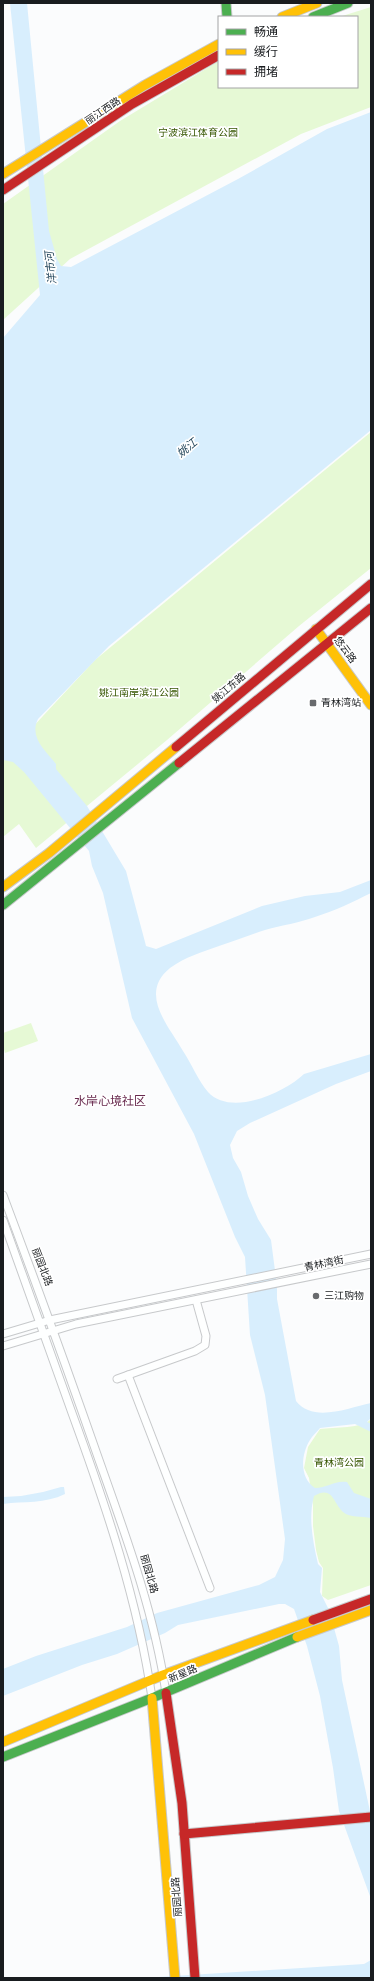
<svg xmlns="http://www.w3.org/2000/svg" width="374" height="1981" viewBox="0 0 374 1981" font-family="Rubik,'Noto Sans SC',sans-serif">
<rect width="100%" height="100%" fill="#fbfcfd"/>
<g fill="#e6f9d5">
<polygon points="371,7 371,107 301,134 70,259 3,320 3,204 120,121 219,61 219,87 357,87 357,17 339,17"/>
<polygon points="371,432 371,568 299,626 167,740 36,848 19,824 3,837 3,759 95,660"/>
<polygon points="31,1023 38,1041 5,1053 3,1046 3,1033"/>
<path d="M371 1419V1585L328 1600 322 1596 323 1568 319 1562 316 1550 313 1526V1505L309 1478 304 1468 308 1447 320 1429C334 1427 362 1429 371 1419Z"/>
</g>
<g fill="#d8eefd">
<path d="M10 3H27L49 231 57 259 61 266 71 267 238 179 327 129 371 112V430L109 646 38 719C29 737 45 750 56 764V769L87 806 126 871 145 942 146 946 156 949 262 906 305 896 340 892 371 880V893C353 902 334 911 315 917 299 923 282 925 265 930 250 935 235 941 219 946 202 952 185 957 170 968 138 994 169 1026 183 1051 191 1063 199 1082 208 1092 231 1117 284 1093 304 1074L371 1054V1071L336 1084 250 1123 237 1131 230 1145 233 1158 241 1172 248 1196 258 1219 271 1240 277 1286V1299L296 1401C313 1423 348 1408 371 1403V1418L367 1422 371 1424V1432L355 1424 320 1428C317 1432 312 1436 310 1440 301 1454 299 1478 315 1488 327 1488 335 1480 347 1482L354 1493 371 1499V1518C362 1516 350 1518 343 1512 333 1503 333 1485 314 1496 308 1518 313 1542 318 1564L322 1568 320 1592 329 1610 339 1646 342 1680 371 1816V1899L339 1811 333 1768 320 1696 307 1646 294 1609 285 1604H279L178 1625 165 1633 117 1654 82 1665 3 1696V1669L36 1656 127 1627 157 1613 259 1585 275 1577 283 1560 285 1539 265 1395 250 1335 245 1257 235 1237 194 1134 132 1018 103 893 92 866 89 851 24 772 13 762 3 760V338L40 295Z"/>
<path d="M61 1487H64L65 1494C45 1504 24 1501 3 1504V1497L21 1496 43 1492Z"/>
<polygon points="371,1960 371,1978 143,1978 364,1964"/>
</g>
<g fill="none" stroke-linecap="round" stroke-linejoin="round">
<defs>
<g id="street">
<path d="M3 1195C36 1283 68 1371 99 1460 126 1536 154 1612 166 1693"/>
<path d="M3 1220C26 1284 49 1349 72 1413 106 1506 138 1601 152 1698"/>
<polyline points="3,1334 50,1320 371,1254"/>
<polyline points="3,1346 76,1324 371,1264"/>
<polyline points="128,1375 210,1588"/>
<polyline points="117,1379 195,1351 205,1345 206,1336 196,1300"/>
</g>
<g id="fast">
<polyline points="226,3 227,17"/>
<polyline points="313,17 348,3"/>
<polyline points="3,905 179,763"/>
<polyline points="3,1757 152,1698 297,1637"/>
</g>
<g id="slow">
<polyline points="282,17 317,3"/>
<polyline points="3,174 145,85 219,44"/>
<polyline points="316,629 371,705"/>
<polyline points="3,887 49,853 176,747"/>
<polyline points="297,1637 371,1610"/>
<polyline points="152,1698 175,1978"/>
<polyline points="3,1742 163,1675 313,1620"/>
</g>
<g id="jam">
<polyline points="3,190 132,104 219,55"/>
<polyline points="176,747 371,584"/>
<polyline points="179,763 371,608"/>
<polyline points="313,1620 371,1599"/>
<polyline points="166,1693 182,1803 195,1978"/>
<polyline points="184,1834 371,1817"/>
</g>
</defs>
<use href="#street" stroke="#c7c9cb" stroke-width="9"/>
<use href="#fast" stroke="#c7c9cb" stroke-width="11"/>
<use href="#slow" stroke="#c7c9cb" stroke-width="11"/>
<use href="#jam" stroke="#c7c9cb" stroke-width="11"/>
<use href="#street" stroke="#feffff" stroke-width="7"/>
<use href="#fast" stroke="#4caf50" stroke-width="9"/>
<use href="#slow" stroke="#ffc107" stroke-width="9"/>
<use href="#jam" stroke="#c62828" stroke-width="9"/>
</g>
<g fill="#686a6d" stroke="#fff" stroke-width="1.5">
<rect x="309" y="699" width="8" height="8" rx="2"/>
<circle cx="316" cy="1296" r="4"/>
</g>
<g text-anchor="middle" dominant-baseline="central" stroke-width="3.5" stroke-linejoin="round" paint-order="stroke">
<g font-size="10" fill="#191c1f" stroke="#fff">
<text transform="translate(103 111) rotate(-34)">丽江西路</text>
<text transform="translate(345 650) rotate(54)">悠云路</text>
<text transform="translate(229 688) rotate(-40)">姚江东路</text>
<text transform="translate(324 1264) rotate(-12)">青林湾街</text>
<text transform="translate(42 1267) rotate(69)">丽园北路</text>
<text transform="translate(149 1574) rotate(74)">丽园北路</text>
<text transform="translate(183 1674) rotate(-23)">新星路</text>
<text transform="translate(177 1897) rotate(-94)">丽园北路</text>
</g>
<g font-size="10" fill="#365600" stroke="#fff">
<text x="198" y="133">宁波滨江体育公园</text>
<text x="139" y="693">姚江南岸滨江公园</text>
<text x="339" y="1463">青林湾公园</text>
</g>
<g font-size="10" fill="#191c1f" stroke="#fff" text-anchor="start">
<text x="321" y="703">青林湾站</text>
<text x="324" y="1296">三江购物</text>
</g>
<g font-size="11" font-style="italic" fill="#173b51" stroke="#fff">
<text transform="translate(51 268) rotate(-96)">洋市河</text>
<text transform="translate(187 448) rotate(-39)">姚江</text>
</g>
<g font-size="12" fill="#682a4e" stroke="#fff">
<text x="110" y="1101">水岸心境社区</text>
</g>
</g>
<rect width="374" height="1981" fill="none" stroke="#191c1f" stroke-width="8"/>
<rect x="218" y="16" width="140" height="72" fill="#ffffff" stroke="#a3a4a5"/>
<rect x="226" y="29" width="20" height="6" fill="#4caf50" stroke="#a3a4a5"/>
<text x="254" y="36" font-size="12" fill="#191c1f">畅通</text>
<rect x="226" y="49" width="20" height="6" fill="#ffc107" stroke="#a3a4a5"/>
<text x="254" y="56" font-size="12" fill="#191c1f">缓行</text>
<rect x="226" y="69" width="20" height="6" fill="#c62828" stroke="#a3a4a5"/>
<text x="254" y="76" font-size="12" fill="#191c1f">拥堵</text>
</svg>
